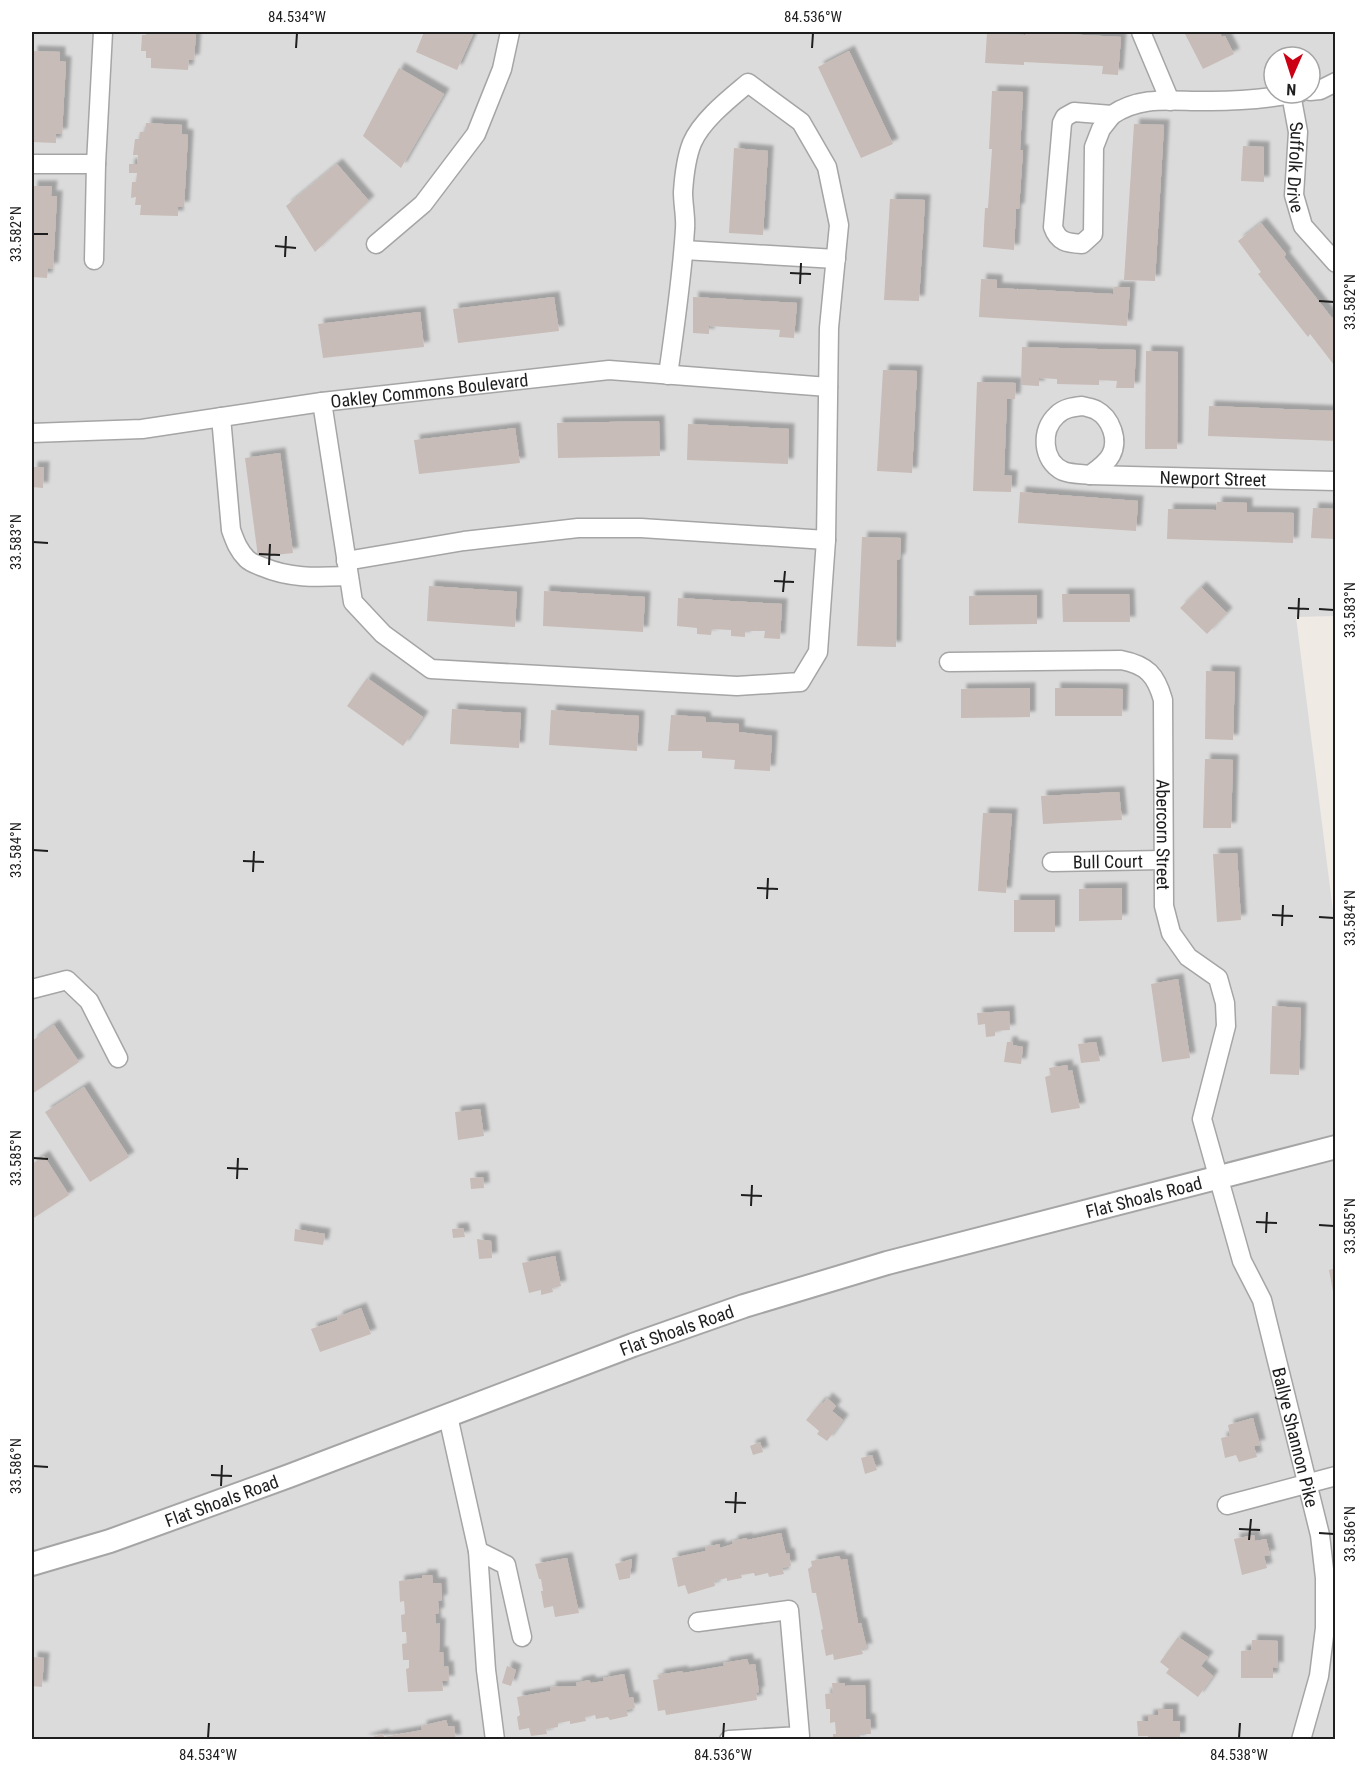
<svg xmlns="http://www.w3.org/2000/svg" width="1367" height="1771" viewBox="0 0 1367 1771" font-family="'Roboto Condensed',sans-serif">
<defs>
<filter id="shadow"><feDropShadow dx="5.5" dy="-5.5" stdDeviation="1.5" flood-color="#0004"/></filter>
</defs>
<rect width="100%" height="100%" fill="#efeae4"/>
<path fill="#dcdbdb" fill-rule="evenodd" d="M32 32H1335V616L1296 617 1336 935 1335 1739 32 1740ZM1274 57H1310V93H1274Z"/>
<g fill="#c7bcb7" filter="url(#shadow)">
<polygon points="147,32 196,32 194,60 189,60 188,70 151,68 151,58 146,58 146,51 141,51 142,35 147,35"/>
<polygon points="424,32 474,32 457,70 416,52"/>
<polygon points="1025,32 1121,37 1118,75 1102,74 1103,66 1024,62 1024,65 985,63 987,33 1025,35"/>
<polygon points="1184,32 1219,32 1222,37 1225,36 1234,54 1203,69"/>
<polygon points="32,51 60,52 60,61 66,62 62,134 56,134 56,143 32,142"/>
<polygon points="849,51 893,144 861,158 818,67"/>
<polygon points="399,68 444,94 401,168 363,136"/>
<polygon points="992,91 1023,92 1020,150 1023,150 1019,209 1016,209 1014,250 983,247 985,208 988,208 992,149 989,149"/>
<polygon points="146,123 182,125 182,134 188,135 184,207 178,207 178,216 140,215 141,205 135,205 136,197 131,198 132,182 136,182 137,173 129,173 129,164 137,164 138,155 133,155 135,139 139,139 140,132 145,132"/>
<polygon points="1134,124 1164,125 1155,281 1124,280"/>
<polygon points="1243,146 1264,147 1264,182 1241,181"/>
<polygon points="734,148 768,151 763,235 729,233"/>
<polygon points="337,164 369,201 315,252 286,206"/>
<polygon points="32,186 52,186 51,196 57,196 53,269 48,268 47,278 32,277"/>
<polygon points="890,199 925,200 919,301 884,300"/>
<polygon points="1261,223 1286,254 1284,257 1332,318 1336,316 1334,365 1310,334 1308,337 1258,274 1261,272 1238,241"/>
<polygon points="981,279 997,280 997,288 1113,294 1114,287 1130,287 1127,326 979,317"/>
<polygon points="554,297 559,331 458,343 453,309"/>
<polygon points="693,297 797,303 794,338 779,337 780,330 709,326 709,334 693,333"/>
<polygon points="420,312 424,347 323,358 318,324"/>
<polygon points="1022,347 1136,350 1134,388 1116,388 1117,381 1099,380 1099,385 1057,384 1057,379 1039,378 1039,386 1021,385"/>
<polygon points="1146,351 1178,352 1177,449 1145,449"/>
<polygon points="883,370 917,371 912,473 877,471"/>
<polygon points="977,382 1016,383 1015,399 1007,399 1004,475 1012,476 1011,492 973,491"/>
<polygon points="1209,406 1336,411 1336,441 1208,436"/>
<polygon points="659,421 660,456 558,458 557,423"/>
<polygon points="688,424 789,429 788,464 687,460"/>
<polygon points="515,428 520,463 419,474 414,440"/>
<polygon points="280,453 293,553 258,557 245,458"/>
<polygon points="32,467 44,467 43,488 32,487"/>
<polygon points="1020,492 1138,501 1136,531 1018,523"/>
<polygon points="1217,502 1247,503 1247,512 1294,513 1293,543 1167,539 1168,509 1216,510"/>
<polygon points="1313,508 1336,509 1336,539 1311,538"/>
<polygon points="862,537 901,538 900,559 897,560 896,647 857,646"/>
<polygon points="429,586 517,592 515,627 427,621"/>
<polygon points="1201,587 1227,613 1207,634 1180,608"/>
<polygon points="544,591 645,597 643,632 543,626"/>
<polygon points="1062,594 1129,594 1130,622 1063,622"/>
<polygon points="1037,595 1037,624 969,625 969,596"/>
<polygon points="678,598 782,604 780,639 764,638 765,631 745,631 745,637 731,636 731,630 712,629 711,635 697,634 697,628 677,626"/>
<polygon points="1206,671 1235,672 1233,740 1205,739"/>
<polygon points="367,678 423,717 403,746 347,706"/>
<polygon points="1030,688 1030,717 961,718 961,689"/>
<polygon points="1055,688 1123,689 1122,716 1055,716"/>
<polygon points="452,709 521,713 519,748 450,744"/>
<polygon points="551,710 639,716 637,751 549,745"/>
<polygon points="671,715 705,717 706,722 739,724 739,732 772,736 770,771 734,769 735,760 702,758 702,751 668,751"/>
<polygon points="1205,759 1233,760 1231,828 1203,828"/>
<polygon points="1119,792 1122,820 1043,824 1041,796"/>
<polygon points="983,813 1012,814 1006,893 978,891"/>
<polygon points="1237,853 1241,920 1217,922 1213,854"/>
<polygon points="1122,888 1122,920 1079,921 1079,889"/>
<rect x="1014" y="900" width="41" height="32"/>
<polygon points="1178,979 1190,1058 1162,1062 1151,984"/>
<polygon points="1272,1006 1301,1008 1299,1075 1270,1074"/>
<polygon points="1009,1011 1010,1030 995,1031 995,1036 986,1037 985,1024 978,1025 977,1013"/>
<polygon points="54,1025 79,1062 32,1094 32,1041"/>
<polygon points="1007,1042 1013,1042 1012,1045 1023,1047 1021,1064 1004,1062"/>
<polygon points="1096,1042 1100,1061 1081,1063 1078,1044"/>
<polygon points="1067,1065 1068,1071 1072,1070 1080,1108 1051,1113 1045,1077 1051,1075 1049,1068"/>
<polygon points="84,1087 129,1157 90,1182 45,1112"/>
<polygon points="480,1109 484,1136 458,1140 455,1112"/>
<polygon points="44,1156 69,1195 32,1219 32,1164"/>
<polygon points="483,1177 484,1188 471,1189 470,1178"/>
<polygon points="463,1228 465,1237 453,1238 452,1229"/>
<polygon points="295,1229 325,1234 323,1245 294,1241"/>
<polygon points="477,1239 491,1241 492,1258 479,1259"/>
<polygon points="555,1256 561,1286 552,1288 553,1292 541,1295 541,1290 529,1293 522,1263"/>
<polygon points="1336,1268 1336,1297 1334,1297 1329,1270"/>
<polygon points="361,1308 371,1334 320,1352 311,1329 338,1320 337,1317"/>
<polygon points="827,1398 836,1406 832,1411 843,1420 827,1441 817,1434 819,1431 806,1420 821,1402 823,1404"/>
<polygon points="1253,1418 1260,1445 1254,1446 1257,1457 1239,1462 1236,1455 1225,1458 1221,1438 1230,1436 1228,1425"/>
<polygon points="760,1442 763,1452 753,1455 750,1446"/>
<polygon points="872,1455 877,1470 865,1474 861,1458"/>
<polygon points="781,1533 786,1554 789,1553 791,1566 782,1568 784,1574 769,1577 768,1573 755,1576 754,1573 741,1575 742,1578 727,1581 727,1578 714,1581 715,1586 688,1594 685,1585 678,1587 672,1558 706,1551 705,1547 720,1544 720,1548 733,1544 732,1541 747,1538 747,1540"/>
<polygon points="1254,1535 1255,1541 1266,1539 1270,1555 1264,1556 1267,1568 1242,1575 1234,1539"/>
<polygon points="839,1556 841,1560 847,1559 858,1623 861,1623 867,1649 861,1649 863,1654 834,1660 833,1654 826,1656 821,1630 823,1629 816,1593 812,1593 808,1569 812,1566 811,1561"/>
<polygon points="567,1558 579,1613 555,1617 553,1606 544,1608 541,1591 543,1591 541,1579 539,1579 535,1564"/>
<polygon points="632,1559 630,1578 619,1580 615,1564"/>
<polygon points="422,1575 432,1575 433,1583 441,1583 442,1600 438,1601 439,1613 435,1614 436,1624 440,1623 439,1652 443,1652 444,1667 448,1666 449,1681 442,1681 443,1691 408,1692 406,1669 409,1668 409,1660 403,1660 402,1644 407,1643 406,1632 402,1632 401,1615 405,1614 404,1601 400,1602 399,1581 422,1578"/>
<polygon points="1178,1637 1208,1657 1201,1666 1213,1676 1198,1697 1166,1673 1169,1669 1160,1662"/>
<polygon points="1252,1640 1278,1641 1278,1668 1273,1667 1273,1678 1241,1678 1241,1651 1251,1650"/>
<polygon points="32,1657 44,1658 42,1687 32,1686"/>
<polygon points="747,1659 749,1665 755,1664 759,1692 756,1693 757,1700 666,1715 665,1710 658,1711 653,1680 659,1679 658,1675 682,1671 683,1673 724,1666 723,1663"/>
<polygon points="507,1666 516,1670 511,1686 502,1683"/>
<polygon points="624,1674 629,1698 633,1697 635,1708 626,1710 628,1716 610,1720 608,1717 596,1719 595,1715 585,1717 586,1721 570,1724 570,1721 558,1723 558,1727 546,1729 547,1734 531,1736 529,1728 519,1730 517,1717 520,1715 517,1697 551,1691 550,1687 577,1686 576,1683 589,1680 591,1683 604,1681 603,1678"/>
<polygon points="832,1683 845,1683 845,1686 865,1685 866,1719 870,1719 871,1734 860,1734 860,1740 833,1740 833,1734 836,1734 835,1722 830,1723 830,1709 826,1709 825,1694 833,1693"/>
<polygon points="1158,1709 1173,1709 1173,1721 1180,1721 1180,1738 1148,1738 1148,1736 1138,1736 1137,1721 1148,1721 1148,1715 1158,1715"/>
<polygon points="446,1720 448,1726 454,1726 456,1740 362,1740 383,1734 384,1737 422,1730 421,1726"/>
</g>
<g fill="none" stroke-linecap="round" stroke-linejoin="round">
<defs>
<g id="minor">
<polyline points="1141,32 1170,101"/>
<polyline points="1310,91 1320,90 1336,82"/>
<path id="s1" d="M1291 94 1298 132 1294 195 1303 226 1336 263"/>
<path d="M1074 112 1112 115 1101 129 1094 147 1093 234 1082 244C1067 243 1058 242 1053 227L1062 123 1065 117Z"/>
<path d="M1112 115C1143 94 1176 102 1211 101 1240 101 1271 98 1299 93"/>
<polyline points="32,164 96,164 103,32"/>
<polyline points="376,244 423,204 476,134 502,69 510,32"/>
<polyline points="684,250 836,259"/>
<polyline points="94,260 96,164"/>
<path d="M322 402 353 602 383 634 431 669 737 686 800 682 818 652 826 540 829 328 839 225 827 167 801 122 748 83C729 99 702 120 692 143 686 158 684 177 683 192 683 205 686 217 685 229 682 278 675 326 668 375"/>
<path d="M1082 406C1087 407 1092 408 1096 410 1111 418 1119 440 1111 455 1107 463 1097 470 1090 475 1082 474 1070 474 1063 471 1042 461 1040 430 1057 415 1064 408 1073 407 1082 406Z"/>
<path d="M221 417 231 530C235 541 238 550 247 559 251 563 258 565 263 567 291 579 319 577 348 576"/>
<path id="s2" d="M32 433 142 429 322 402 609 370 828 387"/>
<path id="s3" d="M1090 475 1336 481"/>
<polyline points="346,561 464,541 578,528 641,528 826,540"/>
<path id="s4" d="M949 662 1121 660C1147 665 1156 675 1163 700L1164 906 1171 933 1188 957 1218 978 1225 1003 1226 1026 1202 1119 1242 1261 1262 1300 1320 1535 1325 1578V1628L1319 1676 1301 1740"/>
<path id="s5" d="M1052 862 1163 860"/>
<polyline points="32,989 67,980 89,1001 118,1058"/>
<polyline points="448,1416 478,1551 486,1670 495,1740"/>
<polyline points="1227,1505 1336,1476"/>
<polyline points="478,1551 506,1565 522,1637"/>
<polyline points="698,1622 789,1610 800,1736 729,1740"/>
</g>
<g id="tertiary">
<path id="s6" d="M32 1564 110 1541 289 1476 633 1345 744 1306 887 1263 1336 1147"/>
</g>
</defs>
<use href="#minor" stroke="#a5a5a5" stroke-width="21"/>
<use href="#tertiary" stroke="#a5a5a5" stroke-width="26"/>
<use href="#minor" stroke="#fff" stroke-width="18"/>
<use href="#tertiary" stroke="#fff" stroke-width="22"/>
</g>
<path fill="none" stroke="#1e1e1e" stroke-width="2" d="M296 48 297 33M812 48 813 33M33 234H48M275 246 296 248M285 257 286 236M790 273 811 274M800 284 801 263M1319 301 1334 302M33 542 48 543M259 554 280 555M269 565 270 544M774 581 794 582M783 592 785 571M1288 608 1309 609M1319 609 1334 610M1298 619 1299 598M33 850 48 851M243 861 264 862M253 872 254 851M757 888 778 889M767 899 768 878M1272 915 1293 916M1319 917 1334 918M1282 926 1283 905M33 1158 48 1159M227 1168 248 1169M237 1179 238 1158M741 1195 762 1196M751 1206 752 1185M1256 1222 1277 1223M1319 1225 1334 1226M1266 1233 1267 1212M33 1466 48 1467M211 1475 232 1476M221 1486 222 1465M725 1502 746 1503M735 1513 736 1492M1239 1529 1260 1530M1319 1533 1334 1534M1249 1540 1251 1519M208 1738 209 1723M723 1738 724 1723M1239 1738 1240 1723"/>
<g text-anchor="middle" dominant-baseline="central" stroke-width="5" stroke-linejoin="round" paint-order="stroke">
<g font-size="18" fill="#1e1e1e" stroke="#fff">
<text stroke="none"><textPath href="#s1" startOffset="74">Suffolk Drive</textPath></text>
<text stroke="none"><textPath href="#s2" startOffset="400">Oakley Commons Boulevard</textPath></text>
<text stroke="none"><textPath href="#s3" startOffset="123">Newport Street</textPath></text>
<text stroke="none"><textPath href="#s4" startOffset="369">Abercorn Street</textPath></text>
<text stroke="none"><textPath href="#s5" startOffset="56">Bull Court</textPath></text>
<text stroke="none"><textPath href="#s6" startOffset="1172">Flat Shoals Road</textPath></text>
<text stroke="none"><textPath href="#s6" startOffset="686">Flat Shoals Road</textPath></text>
<text stroke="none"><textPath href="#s4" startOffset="1012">Ballye Shannon Pike</textPath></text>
<text stroke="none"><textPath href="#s6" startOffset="200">Flat Shoals Road</textPath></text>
</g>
</g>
<rect width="1367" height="1771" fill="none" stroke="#ffffff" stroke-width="66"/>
<g transform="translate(1292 75) rotate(183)"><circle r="28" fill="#ffffff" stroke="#a5a5a5" stroke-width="1.5"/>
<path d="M0-4.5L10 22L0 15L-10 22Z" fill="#cc0015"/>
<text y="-9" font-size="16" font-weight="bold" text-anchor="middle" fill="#1e1e1e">N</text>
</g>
<rect x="33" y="33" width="1301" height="1705" fill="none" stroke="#1e1e1e" stroke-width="2"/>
<g font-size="15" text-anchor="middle" fill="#1e1e1e">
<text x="297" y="22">84.534°W</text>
<text x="813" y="22">84.536°W</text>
<text transform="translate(16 234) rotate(-90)" y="5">33.582°N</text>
<text transform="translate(1350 302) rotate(-90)" y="5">33.582°N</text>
<text transform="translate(16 542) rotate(-90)" y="5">33.583°N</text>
<text transform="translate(1350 610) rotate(-90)" y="5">33.583°N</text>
<text transform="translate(16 850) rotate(-90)" y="5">33.584°N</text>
<text transform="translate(1350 918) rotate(-90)" y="5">33.584°N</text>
<text transform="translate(16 1158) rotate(-90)" y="5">33.585°N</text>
<text transform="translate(1350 1226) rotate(-90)" y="5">33.585°N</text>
<text transform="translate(16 1466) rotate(-90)" y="5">33.586°N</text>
<text transform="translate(1350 1534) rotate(-90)" y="5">33.586°N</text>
<text x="208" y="1760">84.534°W</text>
<text x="723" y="1760">84.536°W</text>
<text x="1239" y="1760">84.538°W</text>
</g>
</svg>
